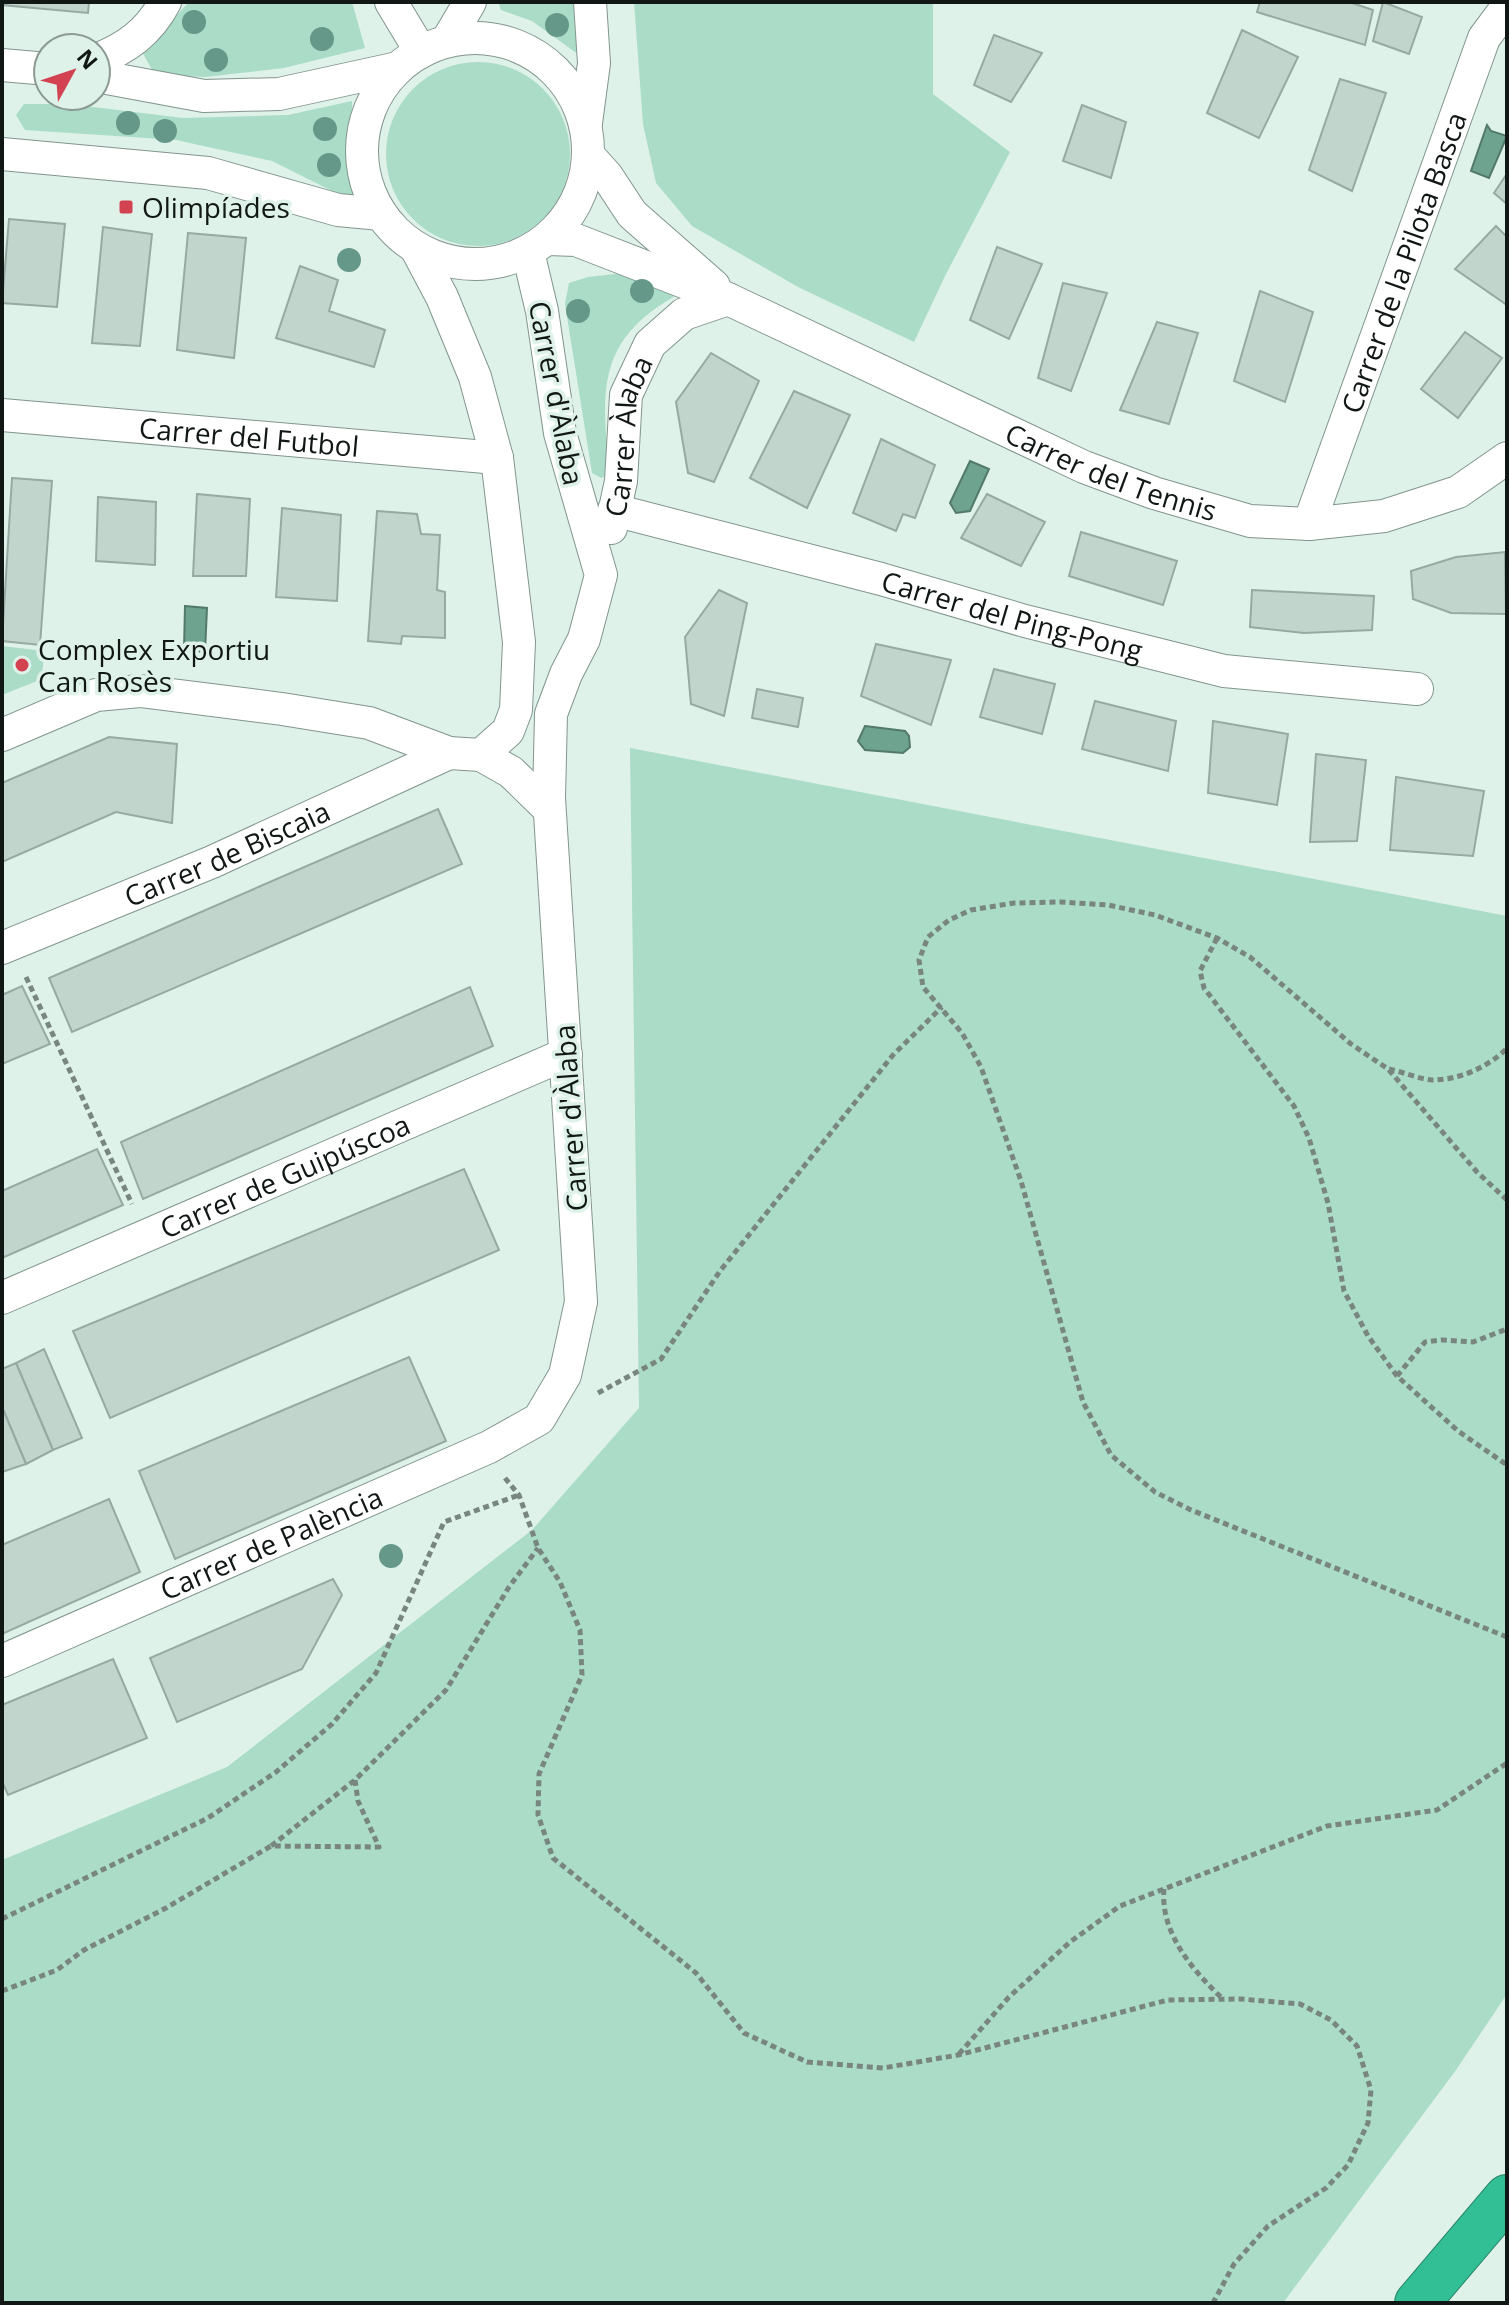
<svg xmlns="http://www.w3.org/2000/svg" width="1509" height="2305" viewBox="0 0 1509 2305" font-family="'Open Sans',sans-serif">
<rect width="100%" height="100%" fill="#def2e9"/>
<g fill="#aadcc8">
<polygon points="189,2 352,2 365,48 284,68 205,77 155,75 142,52"/>
<polygon points="498,2 576,2 579,55 532,21 501,10"/>
<polygon points="634,2 933,2 933,94 1010,152 945,276 914,342 798,287 692,226 656,183 643,124"/>
<circle cx="478" cy="154" r="92"/>
<polygon points="352,101 354,195 348,199 272,161 176,140 25,130 16,115 24,104 69,104 183,118 288,115"/>
<path d="M624 273 677 295C596 340 601 391 610 474L601 478 592 473 565 304 569 283 588 277Z"/>
<polygon points="2,646 44,651 42,679 2,695"/>
<polygon points="630,748 1507,916 1507,1994 1456,2070 1283,2303 2,2303 2,1860 227,1767 532,1530 639,1408"/>
</g>
<g fill="#6ea38f" stroke="#52796a" stroke-width="2">
<polygon points="1487,125 1491,131 1507,136 1489,178 1471,171"/>
<polygon points="970,461 989,469 970,511 956,513 950,503"/>
<polygon points="185,606 207,608 205,652 184,650"/>
<polygon points="865,726 905,731 909,736 910,747 903,753 865,750 858,741"/>
</g>
<g fill="#c2d5cd" stroke="#97aaa2" stroke-width="2">
<polygon points="2,2 89,2 88,13 2,5"/>
<polygon points="1260,2 1349,2 1373,10 1365,45 1257,12"/>
<polygon points="1383,2 1422,17 1409,54 1373,41"/>
<polygon points="1242,30 1298,57 1259,138 1207,113"/>
<polygon points="994,35 1042,53 1011,102 974,85"/>
<polygon points="1340,79 1386,93 1352,191 1309,170"/>
<polygon points="1082,105 1126,122 1111,178 1063,161"/>
<polygon points="1506,175 1507,176 1507,204 1494,193"/>
<polygon points="9,219 65,224 57,307 2,303"/>
<polygon points="1496,226 1507,237 1507,305 1455,269"/>
<polygon points="103,227 152,234 140,346 92,343"/>
<polygon points="188,233 246,238 234,358 177,350"/>
<polygon points="997,247 1042,264 1009,339 970,320"/>
<polygon points="300,266 338,280 329,311 385,330 374,367 276,338"/>
<polygon points="1063,283 1107,293 1071,391 1038,378"/>
<polygon points="1260,291 1313,312 1285,402 1234,381"/>
<polygon points="1157,322 1198,333 1169,424 1120,410"/>
<polygon points="1465,332 1502,358 1458,418 1421,389"/>
<polygon points="711,353 759,381 714,482 688,473 676,402"/>
<polygon points="794,391 850,415 807,508 750,478"/>
<polygon points="881,439 935,465 915,518 903,514 896,531 853,513"/>
<polygon points="12,478 52,481 40,645 2,641"/>
<polygon points="197,494 250,499 246,576 193,576"/>
<polygon points="987,494 1045,522 1021,566 961,538"/>
<polygon points="98,497 156,502 155,565 96,561"/>
<polygon points="282,508 341,515 337,601 276,597"/>
<polygon points="377,511 417,514 421,534 440,535 437,590 445,592 445,638 402,636 401,644 368,641"/>
<polygon points="1081,532 1177,561 1163,605 1069,576"/>
<polygon points="1505,552 1506,614 1451,613 1413,599 1411,571 1456,557"/>
<polygon points="719,590 747,603 724,716 691,704 685,637"/>
<polygon points="1252,590 1374,596 1372,630 1304,633 1250,627"/>
<polygon points="876,644 951,660 931,725 861,696"/>
<polygon points="994,669 1055,684 1042,734 980,717"/>
<polygon points="757,689 803,698 798,727 752,718"/>
<polygon points="1095,701 1176,721 1168,771 1082,749"/>
<polygon points="1213,721 1288,734 1277,805 1208,793"/>
<polygon points="109,737 177,744 172,823 116,812 2,862 2,783"/>
<polygon points="1316,754 1366,760 1357,841 1310,842"/>
<polygon points="1396,777 1484,791 1473,856 1390,850"/>
<polygon points="438,809 462,864 72,1032 49,978"/>
<polygon points="22,986 50,1044 2,1064 2,995"/>
<polygon points="470,987 493,1046 143,1199 121,1142"/>
<polygon points="97,1149 123,1205 2,1258 2,1191"/>
<polygon points="464,1169 499,1250 110,1418 73,1331"/>
<polygon points="44,1349 82,1438 53,1450 16,1363"/>
<polygon points="409,1357 446,1441 175,1559 139,1471"/>
<polygon points="16,1363 53,1450 26,1464 2,1407 2,1369"/>
<polygon points="2,1407 26,1464 2,1472"/>
<polygon points="109,1499 140,1572 2,1634 2,1545"/>
<polygon points="333,1579 342,1595 302,1669 177,1722 150,1658"/>
<polygon points="113,1659 147,1738 8,1795 2,1781 2,1705"/>
</g>
<g fill="none" stroke-linecap="round" stroke-linejoin="round">
<defs>
<g id="street">
<polyline points="391,2 421,52"/>
<circle cx="475" cy="151" r="113"/>
<polyline points="447,41 470,2"/>
<path d="M96 60C127 48 149 32 165 2"/>
<polyline points="2,65 48,69"/>
<polyline points="96,76 204,96 279,94 398,68"/>
<polyline points="586,123 594,63 590,2"/>
<polyline points="2,154 208,173 338,210 381,214"/>
<polyline points="589,156 607,176 632,214 714,286"/>
<path id="s1" d="M548 239 576 240 728 299 1084 467 1154 493 1250 521 1309 524 1384 516 1458 492 1507 458"/>
<polyline points="416,248 442,297 475,377 497,458 519,642 516,710 508,731 481,755"/>
<path id="s2" d="M2 415 497 458"/>
<path id="s3" d="M614 510 881 579 1025 621 1224 671 1417 689"/>
<path id="s4" d="M1309 524 1484 38 1507 7"/>
<path id="s5" d="M611 528 621 481 626 395 650 344 684 314 728 299"/>
<polyline points="2,735 96,695 140,691 282,709 369,723 449,753 481,755 511,772 549,809"/>
<path id="s6" d="M2 948 212 862 449 753"/>
<path id="s7" d="M2 1298 566 1054"/>
<path id="s8" d="M2 1661 489 1447 539 1419 565 1375 581 1302 549 798 551 714 566 674 584 639 601 575 560 433 542 311 528 252"/>
</g>
<polyline id="highway" points="1417,2303 1507,2197"/>
</defs>
<use href="#street" stroke="#82958d" stroke-width="34"/>
<use href="#highway" stroke="#278468" stroke-width="46"/>
<g stroke="#798680" stroke-width="5" stroke-dasharray="6 4" stroke-linecap="butt">
<polyline points="1217,938 1200,971 1204,988 1294,1106 1309,1138 1328,1203 1344,1291 1368,1336 1397,1376 1458,1431 1507,1465"/>
<polyline points="26,977 132,1204"/>
<path d="M1389 1069C1403 1072 1419 1079 1432 1080 1459 1080 1489 1067 1507 1048"/>
<polyline points="1507,1200 1477,1172 1388,1069 1351,1044 1250,957 1217,938 1155,915 1108,905 1060,902 1014,903 971,910 949,920 928,937 919,960 923,987 962,1033 981,1067 1021,1181 1083,1402 1111,1455 1155,1492 1191,1510 1507,1637"/>
<polyline points="1397,1376 1425,1342 1442,1340 1473,1342 1507,1329"/>
<polyline points="598,1393 661,1359 720,1271 893,1055 942,1007"/>
<polyline points="505,1478 519,1495 538,1548 560,1582 580,1630 582,1675 539,1774 538,1815 553,1858 696,1973 744,2033 807,2062 883,2068 958,2055 1168,2000 1241,1999 1300,2004 1331,2020 1357,2046 1371,2090 1368,2123 1348,2165 1326,2188 1268,2226 1234,2264 1213,2303"/>
<polyline points="355,1780 358,1801 379,1847 271,1846 355,1780 446,1690 509,1587 538,1548"/>
<path d="M1164 1889C1160 1933 1193 1971 1223 1999"/>
<polyline points="2,1919 208,1818 276,1772 332,1724 376,1673 444,1522 519,1495"/>
<polyline points="2,1991 57,1970 84,1950 166,1908 271,1846"/>
<polyline points="959,2054 1009,1997 1070,1942 1120,1906 1327,1826 1437,1810 1507,1763"/>
</g>
<use href="#street" stroke="#fff" stroke-width="32"/>
<use href="#highway" stroke="#33bf96" stroke-width="44"/>
</g>
<g fill="#659889">
<circle cx="194" cy="22" r="12"/>
<circle cx="557" cy="25" r="12"/>
<circle cx="322" cy="39" r="12"/>
<circle cx="216" cy="60" r="12"/>
<circle cx="128" cy="123" r="12"/>
<circle cx="325" cy="129" r="12"/>
<circle cx="165" cy="131" r="12"/>
<circle cx="329" cy="165" r="12"/>
<circle cx="349" cy="260" r="12"/>
<circle cx="642" cy="291" r="12"/>
<circle cx="578" cy="311" r="12"/>
<circle cx="391" cy="1556" r="12"/>
</g>
<g fill="#d24251" stroke="#def2e9" stroke-width="3">
<rect x="118" y="199" width="16" height="16" rx="4"/>
<circle cx="22" cy="665" r="8"/>
</g>
<g text-anchor="middle" dominant-baseline="central" stroke-width="7" stroke-linejoin="round" paint-order="stroke">
<g font-size="28" fill="#101714" stroke="#def2e9" text-anchor="start">
<text x="142" y="207">Olimpíades</text>
<text x="38" y="649">Complex Exportiu<tspan x="38" dy="32">Can Rosès</tspan></text>
</g>
<g font-size="28" fill="#101714" stroke="#def2e9">
<text stroke="none"><textPath href="#s4" startOffset="278">Carrer de la Pilota Basca</textPath></text>
<text transform="translate(557 393) rotate(79)">Carrer d'Àlaba</text>
<text stroke="none"><textPath href="#s2" startOffset="248">Carrer del Futbol</textPath></text>
<text stroke="none"><textPath href="#s5" startOffset="94">Carrer Àlaba</textPath></text>
<text stroke="none"><textPath href="#s1" startOffset="612">Carrer del Tennis</textPath></text>
<text stroke="none"><textPath href="#s3" startOffset="412">Carrer del Ping-Pong</textPath></text>
<text stroke="none"><textPath href="#s6" startOffset="244">Carrer de Biscaia</textPath></text>
<text transform="translate(570 1118) rotate(-94)">Carrer d'Àlaba</text>
<text stroke="none"><textPath href="#s7" startOffset="308">Carrer de Guipúscoa</textPath></text>
<text stroke="none"><textPath href="#s8" startOffset="294">Carrer de Palència</textPath></text>
</g>
</g>
<rect width="1509" height="2305" fill="none" stroke="#101714" stroke-width="8"/>
<g transform="translate(72 72) rotate(50)"><circle r="38" fill="#def2e9" stroke="#8c9a94" stroke-width="2"/>
<path d="M0-6L14 30L0 20L-14 30Z" fill="#d24251"/>
<text y="-12" font-size="22" font-weight="bold" text-anchor="middle" fill="#101714">N</text>
</g>
</svg>
